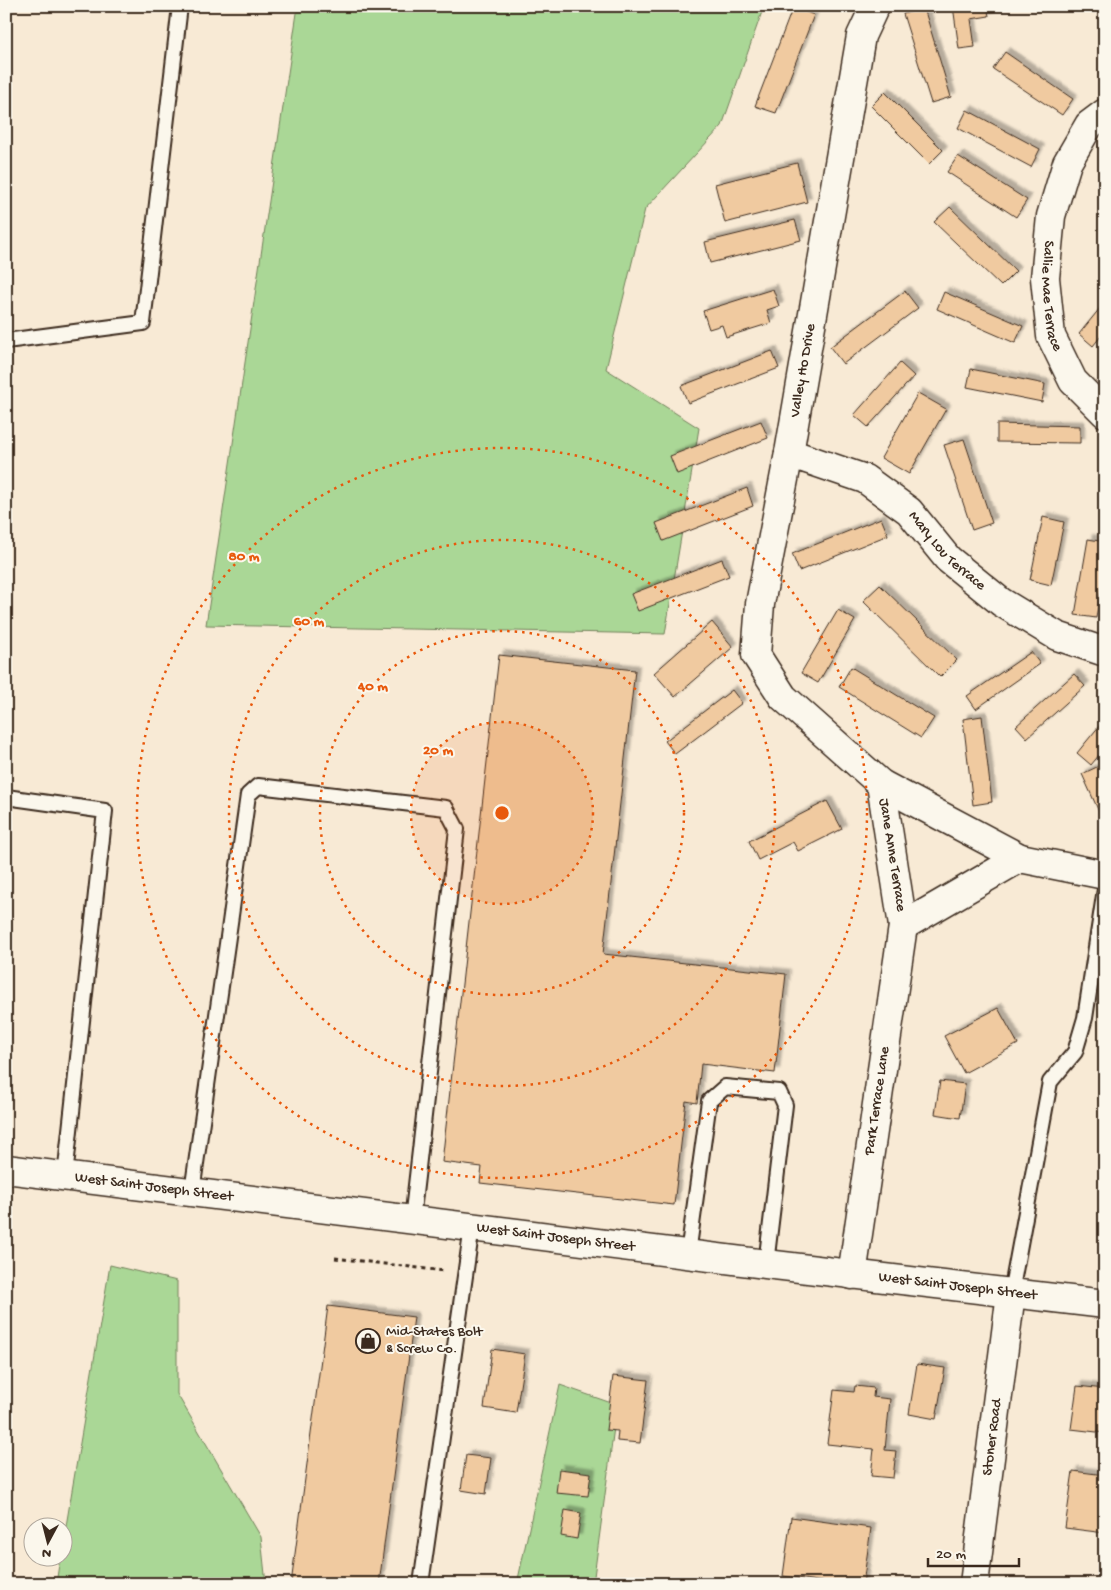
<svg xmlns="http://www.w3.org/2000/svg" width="1111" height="1590" viewBox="0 0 1111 1590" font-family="'Gochi Hand',sans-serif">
<defs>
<filter id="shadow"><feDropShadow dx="4.5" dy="-4.5" stdDeviation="1" flood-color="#0004"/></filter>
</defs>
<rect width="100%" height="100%" fill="#f8ead5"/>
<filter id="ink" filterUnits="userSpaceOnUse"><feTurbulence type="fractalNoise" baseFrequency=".02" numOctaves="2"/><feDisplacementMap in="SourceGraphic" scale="10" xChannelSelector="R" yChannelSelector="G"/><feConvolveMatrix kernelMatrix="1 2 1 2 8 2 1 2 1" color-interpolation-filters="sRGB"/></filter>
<g filter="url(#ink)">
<g fill="#aad796" stroke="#72805a">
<polygon points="298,6 764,6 722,126 645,209 606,369 699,428 665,634 206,625"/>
<polygon points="110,1265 177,1281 177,1394 261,1537 266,1584 56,1584 60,1558 62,1558 63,1544"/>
<polygon points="560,1385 617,1405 593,1584 517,1584"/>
</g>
<g fill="#f0caa0" stroke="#3b2a1e" filter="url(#shadow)">
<polygon points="953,6 987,6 989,16 971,19 975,47 959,49"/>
<polygon points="793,7 814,15 776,113 755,106"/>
<polygon points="924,8 951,97 931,103 903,14"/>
<polygon points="1005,52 1073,99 1062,115 993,69"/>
<polygon points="885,92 943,150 929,164 871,106"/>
<polygon points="967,110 1040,149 1031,167 958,128"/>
<polygon points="958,156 1027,200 1016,217 947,172"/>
<polygon points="797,163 807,202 725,223 715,184"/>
<polygon points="950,207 1016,271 1001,286 934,222"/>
<polygon points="795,220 801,240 710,263 705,242"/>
<polygon points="773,289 779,306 767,310 771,323 726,337 722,325 709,329 703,311"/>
<polygon points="905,291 918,308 843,364 830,347"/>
<polygon points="944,292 1023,326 1015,343 937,309"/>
<polygon points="1105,302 1105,331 1093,346 1079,334"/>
<polygon points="772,351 779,368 688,403 681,386"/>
<polygon points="900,363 914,376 868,427 854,415"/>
<polygon points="971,369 1045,384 1042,402 967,387"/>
<polygon points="918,393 946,409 909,474 881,458"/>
<polygon points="761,421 768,438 677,474 670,456"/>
<polygon points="997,424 1080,426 1080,443 997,442"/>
<polygon points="964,439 992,523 972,530 944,445"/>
<polygon points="747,488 753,506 663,541 656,523"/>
<polygon points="1043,517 1064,522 1051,585 1030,580"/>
<polygon points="881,518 888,535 799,571 792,554"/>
<polygon points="1088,539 1105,542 1105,566 1096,618 1075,615"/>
<polygon points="722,559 729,576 638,611 631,594"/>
<polygon points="880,585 957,660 940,677 863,601"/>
<polygon points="838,610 855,620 818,683 801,673"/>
<polygon points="712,622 733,647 675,697 654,673"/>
<polygon points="1031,652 1040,664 976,709 967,696"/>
<polygon points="499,655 635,670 603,954 786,974 775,1073 701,1064 697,1103 686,1101 674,1205 480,1183 482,1167 442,1162"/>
<polygon points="851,667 934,718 921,738 839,687"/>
<polygon points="1074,674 1085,686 1027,738 1016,726"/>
<polygon points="732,690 742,703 675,754 665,741"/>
<polygon points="982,716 992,802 973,805 963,719"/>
<polygon points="1105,719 1105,748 1091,765 1077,753"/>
<polygon points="1099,766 1105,778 1105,825 1082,774"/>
<polygon points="827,801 842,829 798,851 793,842 758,860 749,841"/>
<polygon points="998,1008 1018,1044 964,1073 944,1036"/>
<polygon points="940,1081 965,1084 960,1118 935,1114"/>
<polygon points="328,1306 414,1317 379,1584 291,1584"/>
<polygon points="492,1349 525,1354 516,1413 484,1408"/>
<polygon points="917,1364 945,1368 936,1419 909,1414"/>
<polygon points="613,1376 648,1380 640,1443 617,1441 618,1431 606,1430"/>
<polygon points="855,1386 874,1388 873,1397 890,1399 885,1450 896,1451 893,1478 871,1476 874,1449 827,1444 834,1390 854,1392"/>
<polygon points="1077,1386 1105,1389 1105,1433 1071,1429"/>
<polygon points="466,1455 491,1458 486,1494 461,1490"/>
<polygon points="559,1469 591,1473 588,1496 556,1493"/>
<polygon points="1073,1471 1105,1475 1105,1533 1065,1528"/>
<polygon points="565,1510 581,1513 577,1539 561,1536"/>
<polygon points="791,1517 871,1528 863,1584 839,1584 783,1576"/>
</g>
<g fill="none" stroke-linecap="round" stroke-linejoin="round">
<defs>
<g id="lane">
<polyline points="6,341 143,323 180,6"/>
<polyline points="6,797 105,811 65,1176"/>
<polyline points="192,1192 248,795 258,786 446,808 457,829 412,1220"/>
<polyline points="688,1254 709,1101 725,1087 779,1092 785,1105 766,1264"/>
<polyline points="1011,1293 1050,1082 1075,1052 1085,1018 1105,889"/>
<polyline points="421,1584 472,1227"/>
</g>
<g id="street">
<path id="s1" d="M1105 113 1089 125 1067 163 1051 216 1045 278 1051 336 1073 381 1105 413"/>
<path id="s2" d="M789 453 865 479 909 511 948 559 1001 602 1057 636 1105 652"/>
<polyline points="881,784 1020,858"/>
<polyline points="903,926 1020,858 1105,875"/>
<path id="s3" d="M852 1275 903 926 881 784 783 697 756 655 760 604 789 453 861 36 875 6"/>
<path id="s4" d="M974 1584 1011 1293"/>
</g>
<g id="secondary">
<path id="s5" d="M6 1169 766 1264 1105 1304"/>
</g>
</defs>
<use href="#lane" stroke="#3b2a1e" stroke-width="18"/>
<use href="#street" stroke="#3b2a1e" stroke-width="31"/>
<use href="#secondary" stroke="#3b2a1e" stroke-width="31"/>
<polyline stroke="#3b2a1e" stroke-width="3" stroke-dasharray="4 4" stroke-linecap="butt" points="335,1258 444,1271"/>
<use href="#lane" stroke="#fbf7ec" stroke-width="14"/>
<use href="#street" stroke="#fbf7ec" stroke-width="28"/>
<use href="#secondary" stroke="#fbf7ec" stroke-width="28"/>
</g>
</g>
<circle cx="502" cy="813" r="91" fill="#e8590c" fill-opacity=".12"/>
<g fill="none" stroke="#e8590c" stroke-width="2.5" stroke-dasharray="2.5 5">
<circle cx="502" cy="813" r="91"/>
<circle cx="502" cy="813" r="182"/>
<circle cx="502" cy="813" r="273"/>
<circle cx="502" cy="813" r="365"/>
</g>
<defs>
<symbol id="shop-ring" viewBox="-11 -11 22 22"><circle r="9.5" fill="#fbf7ec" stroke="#3b2a1e" stroke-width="1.5"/><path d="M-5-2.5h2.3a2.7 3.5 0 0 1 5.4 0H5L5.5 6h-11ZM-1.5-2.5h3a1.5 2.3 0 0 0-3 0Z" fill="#3b2a1e"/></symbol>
</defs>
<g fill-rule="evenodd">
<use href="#shop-ring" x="354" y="1327" width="28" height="28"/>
</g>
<g text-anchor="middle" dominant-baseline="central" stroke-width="4" stroke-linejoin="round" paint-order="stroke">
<g font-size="15" fill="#3b2a1e" stroke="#fbf7ec">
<text stroke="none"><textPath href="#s1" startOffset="200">Sallie Mae Terrace</textPath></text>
<text stroke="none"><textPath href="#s3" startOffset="966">Valley Ho Drive</textPath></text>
<text stroke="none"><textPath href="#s2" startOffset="190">Mary Lou Terrace</textPath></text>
<text transform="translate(892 855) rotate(81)">Jane Anne Terrace</text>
<text stroke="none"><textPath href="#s3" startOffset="176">Park Terrace Lane</textPath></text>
<text stroke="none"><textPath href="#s5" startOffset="149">West Saint Joseph Street</textPath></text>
<text stroke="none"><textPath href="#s5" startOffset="554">West Saint Joseph Street</textPath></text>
<text stroke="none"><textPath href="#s5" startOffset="959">West Saint Joseph Street</textPath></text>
<text stroke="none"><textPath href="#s4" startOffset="148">Stoner Road</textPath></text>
</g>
<g font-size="15" fill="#3b2a1e" stroke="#fbf7ec" text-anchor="start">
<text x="386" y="1332">Mid-States Bolt<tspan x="386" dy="17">&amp; Screw Co.</tspan></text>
</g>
</g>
<circle cx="502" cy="813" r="8" fill="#e8590c" stroke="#fbf7ec" stroke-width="2.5"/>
<g font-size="15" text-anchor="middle" font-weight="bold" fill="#e8590c" stroke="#fbf7ec" stroke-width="4" stroke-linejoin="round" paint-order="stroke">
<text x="244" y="560">80 m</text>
<text x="309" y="625">60 m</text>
<text x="373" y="690">40 m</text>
<text x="438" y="754">20 m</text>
</g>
<rect width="1111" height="1590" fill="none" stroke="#fbf7ec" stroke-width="25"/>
<rect x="12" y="12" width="1086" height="1565" fill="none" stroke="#3b2a1e" stroke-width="2" filter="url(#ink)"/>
<g transform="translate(48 1542) rotate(187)"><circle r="24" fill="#fbf7ec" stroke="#aea59a"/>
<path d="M0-4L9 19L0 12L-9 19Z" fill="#3b2a1e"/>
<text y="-8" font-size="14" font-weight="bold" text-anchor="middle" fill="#3b2a1e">N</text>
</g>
<path d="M928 1558v8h91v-8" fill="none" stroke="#3b2a1e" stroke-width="2.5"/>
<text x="936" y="1558" font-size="15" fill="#3b2a1e" stroke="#fbf7ec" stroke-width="4" paint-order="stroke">20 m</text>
</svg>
